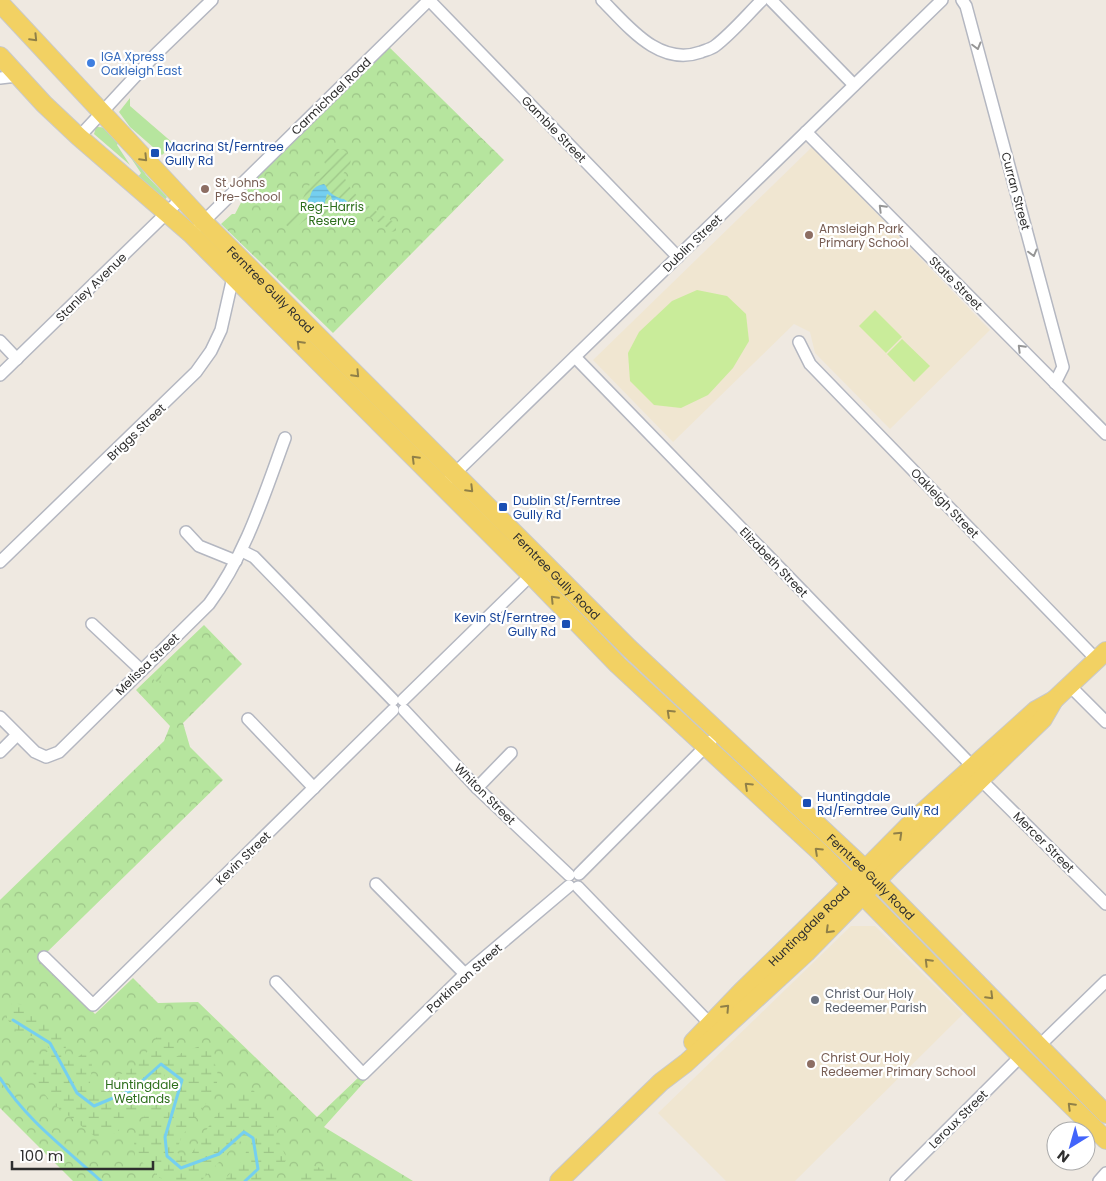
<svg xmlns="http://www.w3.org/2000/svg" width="1106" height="1181" viewBox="0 0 1106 1181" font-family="Poppins,sans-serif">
<defs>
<pattern id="forest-crowns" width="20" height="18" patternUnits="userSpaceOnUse" patternTransform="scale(1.25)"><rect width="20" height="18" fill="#b6e59e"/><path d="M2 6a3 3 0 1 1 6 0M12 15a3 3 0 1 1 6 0" fill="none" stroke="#9dc588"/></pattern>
<pattern id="wetland-marsh" width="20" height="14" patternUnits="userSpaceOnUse" patternTransform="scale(1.25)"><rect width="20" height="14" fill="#b6e59e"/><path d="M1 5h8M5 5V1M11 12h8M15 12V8" fill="none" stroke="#9dc588"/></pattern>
<pattern id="garden-furrows" width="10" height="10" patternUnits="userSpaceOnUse" patternTransform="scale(1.25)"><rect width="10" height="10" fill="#b6e59e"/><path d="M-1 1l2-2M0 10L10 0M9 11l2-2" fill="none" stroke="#9dc588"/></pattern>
<pattern id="water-rules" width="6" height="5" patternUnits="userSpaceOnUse" patternTransform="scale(1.25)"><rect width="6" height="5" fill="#75cff0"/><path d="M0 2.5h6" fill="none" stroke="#66b2ce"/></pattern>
</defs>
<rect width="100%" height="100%" fill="#efe9e1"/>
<g fill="#f0e6d1">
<polygon points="812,147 990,330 890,429 815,353 810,332 794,324 673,442 593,360"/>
<polygon points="851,926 875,926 963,1014 795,1181 726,1181 658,1113"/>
</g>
<g fill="#b6e59e">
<polygon points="130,98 130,106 174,144 162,155 130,127 119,112"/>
<path d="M96 127C107 126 113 134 120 140L117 145 130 165 94 134Z"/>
<polygon points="131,153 146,175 167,197 164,201 140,179 138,177 141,173 129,155"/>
</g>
<g fill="url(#forest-crowns)">
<polygon points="385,43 504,160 333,333 221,224 232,214 235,214 260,166"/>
<polygon points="204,625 242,664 183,723 190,747 223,780 41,958 95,1014 133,978 158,1003 198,1002 317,1117 359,1077 366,1080 324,1127 413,1181 73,1181 0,1108 0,900 164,741 170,726 136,690"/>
</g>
<g fill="url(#wetland-marsh)">
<path d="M12 1003 24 1005 63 1033 66 1046 64 1060 74 1061 80 1055 91 1052 92 1065 89 1092 139 1064 159 1034 176 1038V1057L183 1052 203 1045 212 1053 218 1075 216 1090 182 1136 176 1152 188 1159 214 1118 233 1096 253 1090 276 1116 277 1138 287 1159 274 1177 259 1181H223L245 1158 247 1144 239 1141 201 1181H164L135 1156 134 1142 145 1115 164 1090 165 1072 131 1119 116 1133 98 1139 51 1102 35 1082 32 1065 37 1058 50 1050 40 1036C20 1037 17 1034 6 1017Z"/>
<polygon points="310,1165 345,1175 351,1181 292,1181 298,1173"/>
</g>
<g fill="url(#garden-furrows)">
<path d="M332 148 344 150 351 159 350 165 343 174C352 198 375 211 396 223V231L391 232 388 228 360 211 346 215 335 214 308 218 294 228 287 226 284 221C302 212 303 191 315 177 318 173 323 170 326 166L323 159Z"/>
<polygon points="165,663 168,666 163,671 157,689 156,688 157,682 153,679 145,686 142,685"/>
</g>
<g fill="#c9ec9a">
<polygon points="697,290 727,296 746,314 749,341 733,368 708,395 681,408 654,405 630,381 628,353 639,332 672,301"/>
<polygon points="875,310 902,337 886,353 859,326"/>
<polygon points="902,339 930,366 914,382 887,354"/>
</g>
<path fill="url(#water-rules)" d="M324 184 326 186C327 192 338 199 344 199L350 204V208C343 212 340 210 333 205L331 196 327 194 324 206C317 208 314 207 308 203V199L310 197C312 188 316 186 324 184Z"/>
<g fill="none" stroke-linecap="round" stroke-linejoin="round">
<g stroke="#75cff0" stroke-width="3">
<polyline points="13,1020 50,1043 77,1093 94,1106 132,1090 161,1064 182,1080 165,1137 167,1156 181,1168 219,1154 244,1132 253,1138 258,1169 245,1181"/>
<path d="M0 1078C25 1119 66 1149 101 1181"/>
</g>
<defs>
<g id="street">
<polyline points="429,0 678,257"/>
<path d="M602 0C628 26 659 67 701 52 706 50 711 49 715 46 732 33 747 15 762 0"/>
<polyline points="771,0 854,85"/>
<polyline points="962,0 966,6 1063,367 1055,383"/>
<polyline points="0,78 17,76"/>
<polyline points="806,132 1106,434"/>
<polyline points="79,137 155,55 212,0"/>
<polyline points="199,226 429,0"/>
<polyline points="0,341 17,359"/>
<polyline points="799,342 810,364 1097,660"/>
<polyline points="575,357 973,767"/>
<polyline points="0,375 182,198"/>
<polyline points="450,478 942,0"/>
<polyline points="186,532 199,546 236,561"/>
<polyline points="242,551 254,557 393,700"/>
<polyline points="0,562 196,372 211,351 221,330 233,277"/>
<polyline points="92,624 141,670"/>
<polyline points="1070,686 1106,722"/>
<polyline points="403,700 531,575"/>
<polyline points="404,710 477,788 569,875"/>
<path d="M0 717 35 752 46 757 59 752 209 604C246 554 264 495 285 438"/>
<polyline points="248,719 314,788"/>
<polyline points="0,752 17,735"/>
<polyline points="981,780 1106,904"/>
<polyline points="477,788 511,753"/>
<polyline points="579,874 711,741"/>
<polyline points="376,884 465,974"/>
<polyline points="578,887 714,1028"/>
<polyline points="44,957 93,1005 393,710"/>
<polyline points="276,982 363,1074 465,974 569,886"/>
<polyline points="1040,1045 1106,981"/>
<polyline points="896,1181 1021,1056"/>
<polyline points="1099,1181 1106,1173"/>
</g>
<g id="primary">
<path id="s1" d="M0 3 204 222 629 648 865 869 1106 1114"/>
<polyline points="0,56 44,104 79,137 191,234 531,575 618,665 821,853 1021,1056 1106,1140"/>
<path id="s2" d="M693 1042 741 992 840 895 916 818 1036 710 1054 700 1106 651"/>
<polyline points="559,1181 661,1082 686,1063 806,953 891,866 1043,719 1054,700"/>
</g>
</defs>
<use href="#street" stroke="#b4b7c1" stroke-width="14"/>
<use href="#primary" stroke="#c9c9c9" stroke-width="20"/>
<use href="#street" stroke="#fff" stroke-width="11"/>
<use href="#primary" stroke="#f2d163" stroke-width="18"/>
</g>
<defs><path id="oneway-chevron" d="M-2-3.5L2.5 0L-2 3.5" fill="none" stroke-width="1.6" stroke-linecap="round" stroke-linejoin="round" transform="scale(1.25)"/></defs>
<g stroke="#908048">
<use href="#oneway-chevron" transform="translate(34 38) rotate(46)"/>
<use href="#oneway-chevron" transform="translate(144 158) rotate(46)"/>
<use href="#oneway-chevron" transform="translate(300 344) rotate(-135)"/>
<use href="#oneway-chevron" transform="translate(356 374) rotate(46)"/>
<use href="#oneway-chevron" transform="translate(415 459) rotate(-135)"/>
<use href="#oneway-chevron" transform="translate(470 489) rotate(45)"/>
<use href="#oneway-chevron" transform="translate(554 599) rotate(-134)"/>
<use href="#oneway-chevron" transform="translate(670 713) rotate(-137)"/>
<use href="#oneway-chevron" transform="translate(748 786) rotate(-137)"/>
<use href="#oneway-chevron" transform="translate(899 835) rotate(-44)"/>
<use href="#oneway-chevron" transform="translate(818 851) rotate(-137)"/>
<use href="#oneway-chevron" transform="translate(829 930) rotate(135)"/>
<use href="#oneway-chevron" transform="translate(928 962) rotate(-135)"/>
<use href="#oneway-chevron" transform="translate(990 996) rotate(45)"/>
<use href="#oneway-chevron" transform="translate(726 1008) rotate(-47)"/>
<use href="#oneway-chevron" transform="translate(1071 1106) rotate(-135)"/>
</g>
<g stroke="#969696">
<use href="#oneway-chevron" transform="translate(977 46) rotate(75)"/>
<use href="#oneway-chevron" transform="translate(882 208) rotate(-135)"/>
<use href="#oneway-chevron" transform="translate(1033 253) rotate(75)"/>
<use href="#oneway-chevron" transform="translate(1021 348) rotate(-135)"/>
</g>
<circle fill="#3f7fe0" stroke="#fff" stroke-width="2" cx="91" cy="63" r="5"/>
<g fill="#1a4fb4" stroke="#fff" stroke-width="2">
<rect x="150" y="148" width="10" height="10" rx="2.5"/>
<rect x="498" y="502" width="10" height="10" rx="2.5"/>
<rect x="561" y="619" width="10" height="10" rx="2.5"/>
<rect x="802" y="798" width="10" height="10" rx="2.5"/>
</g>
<g fill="#8d6e63" stroke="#fff" stroke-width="2">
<circle cx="205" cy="189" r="5"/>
<circle cx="809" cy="235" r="5"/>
<circle cx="811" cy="1064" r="5"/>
</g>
<circle fill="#6b7280" stroke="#fff" stroke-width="2" cx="815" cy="1000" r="5"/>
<g text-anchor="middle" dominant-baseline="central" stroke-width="4.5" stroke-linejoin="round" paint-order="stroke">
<g font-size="12" fill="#366cbe" stroke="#fff" text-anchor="start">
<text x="101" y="56">IGA Xpress<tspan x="101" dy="14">Oakleigh East</tspan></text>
</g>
<g font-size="12" fill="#2e2e2e" stroke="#fff">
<text transform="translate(331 96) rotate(-44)">Carmichael Road</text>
<text transform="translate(554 129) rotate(46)">Gamble Street</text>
<text transform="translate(1016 191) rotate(75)">Curran Street</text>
<text transform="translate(692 243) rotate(-44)">Dublin Street</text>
<text transform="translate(956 283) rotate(45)">State Street</text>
<text transform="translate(91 287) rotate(-44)">Stanley Avenue</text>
<text stroke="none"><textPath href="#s1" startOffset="394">Ferntree Gully Road</textPath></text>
<text transform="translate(136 432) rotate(-44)">Briggs Street</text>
<text transform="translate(945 503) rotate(46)">Oakleigh Street</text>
<text transform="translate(774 562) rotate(46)">Elizabeth Street</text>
<text stroke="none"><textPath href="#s1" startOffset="799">Ferntree Gully Road</textPath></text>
<text transform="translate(147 664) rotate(-44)">Melissa Street</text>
<text transform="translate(485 794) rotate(45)">Whiton Street</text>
<text transform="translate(1044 842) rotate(45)">Mercer Street</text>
<text transform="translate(243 858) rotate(-44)">Kevin Street</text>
<text stroke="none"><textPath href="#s1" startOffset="1234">Ferntree Gully Road</textPath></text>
<text stroke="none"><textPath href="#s2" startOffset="164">Huntingdale Road</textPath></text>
<text transform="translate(464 978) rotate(-42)">Parkinson Street</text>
<text transform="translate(958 1119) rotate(-45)">Leroux Street</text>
</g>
<g font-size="12" fill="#164399" stroke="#fff" text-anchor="start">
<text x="165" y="146">Macrina St/Ferntree<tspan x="165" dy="14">Gully Rd</tspan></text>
<text x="513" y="500">Dublin St/Ferntree<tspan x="513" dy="14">Gully Rd</tspan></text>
<text x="556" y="617" text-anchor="end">Kevin St/Ferntree<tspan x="556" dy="14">Gully Rd</tspan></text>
<text x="817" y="796">Huntingdale<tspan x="817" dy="14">Rd/Ferntree Gully Rd</tspan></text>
</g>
<g font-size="12" fill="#785e54" stroke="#fff" text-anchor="start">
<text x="215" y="182">St Johns<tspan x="215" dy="14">Pre-School</tspan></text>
<text x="819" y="228">Amsleigh Park<tspan x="819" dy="14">Primary School</tspan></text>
<text x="821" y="1057">Christ Our Holy<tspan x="821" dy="14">Redeemer Primary School</tspan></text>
</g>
<g font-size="12" fill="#2c6e1b" stroke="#fff">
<text x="332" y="206">Reg-Harris<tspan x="332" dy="14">Reserve</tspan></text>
<text x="142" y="1084">Huntingdale<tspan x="142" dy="14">Wetlands</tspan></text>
</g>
<g font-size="12" fill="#5b616d" stroke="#fff" text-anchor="start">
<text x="825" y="993">Christ Our Holy<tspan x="825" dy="14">Redeemer Parish</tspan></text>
</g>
</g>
<g transform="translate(1071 1146) rotate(217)"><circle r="24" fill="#ffffff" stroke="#ababab"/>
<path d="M0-4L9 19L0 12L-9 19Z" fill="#4264fb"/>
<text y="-8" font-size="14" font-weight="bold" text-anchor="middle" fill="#2e2e2e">N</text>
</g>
<path d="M12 1161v8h141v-8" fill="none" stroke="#2e2e2e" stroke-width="2.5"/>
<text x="20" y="1161" font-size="15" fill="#2e2e2e" stroke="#ffffff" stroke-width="4" paint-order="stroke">100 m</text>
</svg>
